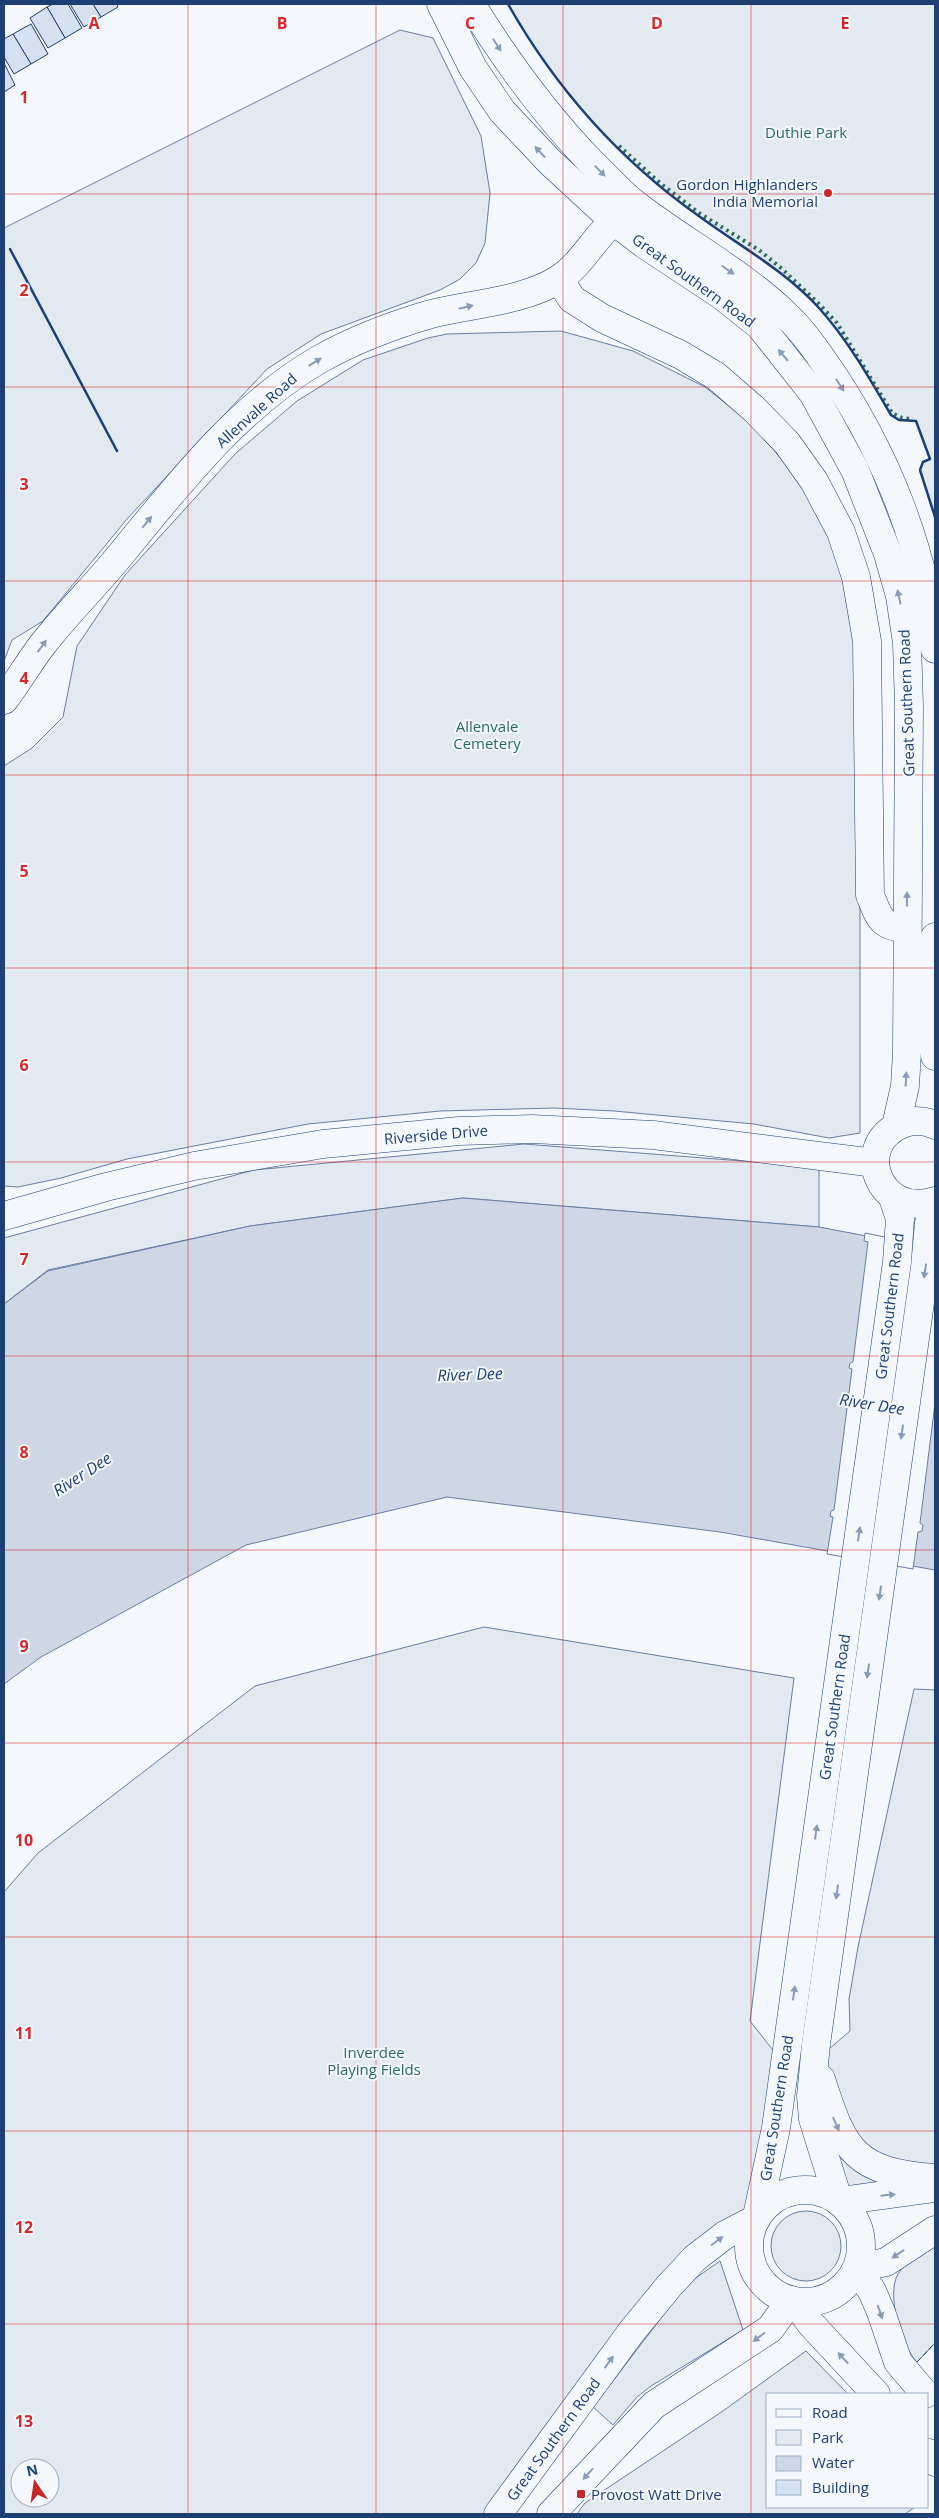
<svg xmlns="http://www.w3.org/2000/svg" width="939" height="2518" viewBox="0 0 939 2518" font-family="'Open Sans',sans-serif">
<rect width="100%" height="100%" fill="#f4f7fb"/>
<g fill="#e3e9f0" stroke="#687fa3" fill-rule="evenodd">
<path d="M508 4H935V517L920 470 923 462 930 458 916 421 899 420 891 415C870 379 847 339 819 308 783 269 738 245 696 214 619 159 555 87 508 4Z"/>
<polygon points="400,30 433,38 481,136 490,193 485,243 476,263 460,279 440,290 321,334 267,369 127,519 43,621 12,640 4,661 4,228"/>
<polygon points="561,331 633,351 705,387 743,417 773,449 802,485 829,535 860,640 860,1133 829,1138 754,1124 614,1111 554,1108 440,1111 308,1124 127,1159 61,1178 18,1187 4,1186 4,766 32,748 63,717 77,646 125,575 235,454 297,401 363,360 428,338 447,334"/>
<polygon points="524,1144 819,1167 819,1227 463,1198 250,1226 48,1270 4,1304 4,1238 254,1170"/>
<path d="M484 1627 794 1678 750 2021 784 2064 757 2216 695 2258 498 2514H4V1892L38 1853 255 1686ZM20 2468H50V2498H20Z"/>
<polygon points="914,1689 935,1690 935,2188 838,2199 815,2061 850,2031 849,1999 858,1947"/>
<circle cx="806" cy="2246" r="35"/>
<path d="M935 2246V2343L917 2362C901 2346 886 2294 898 2274 906 2261 923 2254 935 2246Z"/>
<polygon points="720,2261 743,2330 651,2386 637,2397 613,2425 593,2407 681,2292 693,2280"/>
<polygon points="806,2351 848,2394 768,2394 768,2507 915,2507 905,2514 577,2514 585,2503 723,2411"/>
</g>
<polygon fill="#cfd7e4" stroke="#687fa3" points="463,1198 819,1227 935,1249 935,1570 720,1532 447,1497 246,1545 41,1657 4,1684 4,1304 48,1271 250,1226"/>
<polygon fill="#f4f7fb" stroke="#687fa3" points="865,1233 935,1247 935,1403 920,1523 923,1525 922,1531 918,1532 913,1569 827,1554 833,1517 830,1516 831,1511 834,1510 852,1369 849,1368 850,1363 853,1362 868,1242 864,1241"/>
<g fill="#d5e0f0" stroke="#1d3f73">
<polygon points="53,4 68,4 82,28 65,38 47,7"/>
<polygon points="70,4 93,4 101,17 84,27"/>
<polygon points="93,4 117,4 118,7 101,17"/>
<polygon points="47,7 65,38 48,48 30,18"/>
<polygon points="31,24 48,54 31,64 13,34"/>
<polygon points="13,34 31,64 14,74 4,57 4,39"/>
<polygon points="4,63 15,85 4,92"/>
</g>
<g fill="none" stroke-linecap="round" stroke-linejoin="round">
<defs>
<g id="minor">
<path d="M559 279 572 299 602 318 681 355 716 376 754 409 787 443 814 481 841 532 856 577 867 641 870 895C880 919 880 926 907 929"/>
<path d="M4 700C18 682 29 662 43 644 68 612 97 584 122 553 179 483 240 405 320 359 354 340 393 325 431 314 471 304 525 301 559 279 582 264 594 238 614 221"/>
<polyline points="4,1216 106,1187 194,1166 323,1144 459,1131 532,1129 653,1135 875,1163"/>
<polyline points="857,2270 872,2291 881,2312 898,2362 925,2394"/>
<polyline points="794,2301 811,2324 876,2394"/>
<polyline points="928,2453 935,2462"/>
</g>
<g id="major">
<polyline points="441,4 473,68 502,111 550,162 614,221 644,244 721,295 760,326 813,393 855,470 888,554 900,596 907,643 909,706 907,1052 905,1086 896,1126"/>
<path d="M471 4C506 61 544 113 590 161 605 175 618 191 635 204 684 242 742 272 787 316 806 334 820 356 835 378 888 459 925 552 935 649"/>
<polyline points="935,937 935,1056"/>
<path d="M935 1125C925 1120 912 1120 902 1124 851 1145 879 1219 935 1201"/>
<path d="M821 2079C844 2152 855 2172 935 2178"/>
<circle cx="805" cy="2246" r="56"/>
<polyline points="838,2199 813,2119 811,2096 816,2044 925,1267 929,1223 935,1212"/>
<polyline points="840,2201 935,2188"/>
<polyline points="757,2216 776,2128 897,1262 900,1219 893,1198"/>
<polyline points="858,2268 886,2262 935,2230"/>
<polyline points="498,2514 632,2331 669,2286 695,2258 725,2235 756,2219"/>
<polyline points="551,2514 654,2405 770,2329 791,2300"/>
</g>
</defs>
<use href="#minor" stroke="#1d3f73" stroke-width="29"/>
<use href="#major" stroke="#1d3f73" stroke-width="29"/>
<use href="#minor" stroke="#f4f7fb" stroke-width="28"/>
<use href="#major" stroke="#f4f7fb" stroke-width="28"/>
<polyline stroke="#2c6c60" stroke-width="4" stroke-dasharray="2.5 4" stroke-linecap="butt" points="619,146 660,183 699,213 759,250 781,268 820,305 837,323 892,413 902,418 913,419"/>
<polyline stroke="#1d3f73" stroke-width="1" stroke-dasharray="6 2.5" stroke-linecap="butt" points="917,2362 935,2343"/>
<g stroke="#1d3f73" stroke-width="2.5">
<path d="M508 4C555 87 619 159 696 214 738 245 783 269 819 308 847 339 870 379 891 415L899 420 916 421 930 459 923 462 920 470 935 517"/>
<polyline points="10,249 117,451"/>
</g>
</g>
<defs><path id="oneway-solid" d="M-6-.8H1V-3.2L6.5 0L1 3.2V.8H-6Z" transform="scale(1.25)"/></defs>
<g fill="#889bb7">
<use href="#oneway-solid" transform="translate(497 45) rotate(57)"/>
<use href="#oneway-solid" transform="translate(540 152) rotate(-133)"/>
<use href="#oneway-solid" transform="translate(600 171) rotate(46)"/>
<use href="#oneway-solid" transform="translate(728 270) rotate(35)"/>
<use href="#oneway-solid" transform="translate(466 307) rotate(-13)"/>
<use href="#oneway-solid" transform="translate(783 355) rotate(-130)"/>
<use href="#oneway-solid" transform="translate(315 362) rotate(-31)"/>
<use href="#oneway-solid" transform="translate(840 385) rotate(57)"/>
<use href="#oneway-solid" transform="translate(147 522) rotate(-51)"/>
<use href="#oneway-solid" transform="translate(899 597) rotate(-102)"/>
<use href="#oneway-solid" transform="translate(42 646) rotate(-54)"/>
<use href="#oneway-solid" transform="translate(907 899) rotate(-89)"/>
<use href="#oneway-solid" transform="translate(906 1079) rotate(-87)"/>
<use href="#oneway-solid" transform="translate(925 1271) rotate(98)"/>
<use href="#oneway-solid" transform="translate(902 1432) rotate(98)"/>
<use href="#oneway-solid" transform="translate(859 1534) rotate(-82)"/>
<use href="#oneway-solid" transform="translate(880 1593) rotate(98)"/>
<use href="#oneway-solid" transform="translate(868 1671) rotate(98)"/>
<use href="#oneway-solid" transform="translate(816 1832) rotate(-82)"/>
<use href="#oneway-solid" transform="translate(837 1892) rotate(98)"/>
<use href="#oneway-solid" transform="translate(794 1993) rotate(-82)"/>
<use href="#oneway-solid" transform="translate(836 2124) rotate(66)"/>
<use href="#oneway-solid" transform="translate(888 2195) rotate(-6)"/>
<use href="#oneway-solid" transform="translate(717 2241) rotate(-37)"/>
<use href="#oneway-solid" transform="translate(898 2254) rotate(146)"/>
<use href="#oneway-solid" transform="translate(880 2312) rotate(70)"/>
<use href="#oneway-solid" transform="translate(759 2337) rotate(143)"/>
<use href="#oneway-solid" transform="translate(843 2358) rotate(-133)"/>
<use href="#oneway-solid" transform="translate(609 2362) rotate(-54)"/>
<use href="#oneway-solid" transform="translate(588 2474) rotate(132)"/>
</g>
<path fill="none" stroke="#d62828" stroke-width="1" stroke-opacity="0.55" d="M188 4V2514M376 4V2514M563 4V2514M751 4V2514M4 194H935M4 387H935M4 581H935M4 775H935M4 968H935M4 1162H935M4 1356H935M4 1550H935M4 1743H935M4 1937H935M4 2131H935M4 2324H935"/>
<g fill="#c62828" stroke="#f4f7fb" stroke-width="2">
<circle cx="828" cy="193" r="5"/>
<rect x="576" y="2489" width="10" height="10" rx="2.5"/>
</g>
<g text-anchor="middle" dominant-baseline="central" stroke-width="4" stroke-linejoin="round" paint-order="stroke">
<g font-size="15" fill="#2c6c60" stroke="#f4f7fb">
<text x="806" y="132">Duthie Park</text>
<text x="487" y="726">Allenvale<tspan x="487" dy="17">Cemetery</tspan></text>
<text x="374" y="2052">Inverdee<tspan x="374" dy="17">Playing Fields</tspan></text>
</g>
<g font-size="15" fill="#1d3f73" stroke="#f4f7fb" text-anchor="end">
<text x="818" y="184">Gordon Highlanders<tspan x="818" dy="17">India Memorial</tspan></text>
<text x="591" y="2494" text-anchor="start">Provost Watt Drive</text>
</g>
<g font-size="15" fill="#1d3f73" stroke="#f4f7fb">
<text transform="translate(694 280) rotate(36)">Great Southern Road</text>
<text transform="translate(256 410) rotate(-42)">Allenvale Road</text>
<text transform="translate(906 703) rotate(-92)">Great Southern Road</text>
<text transform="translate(436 1134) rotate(-5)">Riverside Drive</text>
<text transform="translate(889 1306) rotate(-83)">Great Southern Road</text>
<text transform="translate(834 1707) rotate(-82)">Great Southern Road</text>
<text transform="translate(776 2108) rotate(-81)">Great Southern Road</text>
<text transform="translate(553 2439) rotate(-54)">Great Southern Road</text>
</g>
<g font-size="16" font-style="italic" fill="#1d3f73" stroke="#f4f7fb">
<text transform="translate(470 1374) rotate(-2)">River Dee</text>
<text transform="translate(872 1404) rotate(9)">River Dee</text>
<text transform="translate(82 1474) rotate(-33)">River Dee</text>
</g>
</g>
<g font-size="16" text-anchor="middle" font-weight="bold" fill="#d62828" stroke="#f4f7fb" stroke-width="4" stroke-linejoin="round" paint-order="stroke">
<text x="94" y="29">A</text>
<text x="282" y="29">B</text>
<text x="470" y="29">C</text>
<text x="657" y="29">D</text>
<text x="845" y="29">E</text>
<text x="24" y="103">1</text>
<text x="24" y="296">2</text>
<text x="24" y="490">3</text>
<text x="24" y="684">4</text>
<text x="24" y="877">5</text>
<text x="24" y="1071">6</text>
<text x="24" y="1265">7</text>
<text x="24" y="1458">8</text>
<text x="24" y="1652">9</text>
<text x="24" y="1846">10</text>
<text x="24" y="2039">11</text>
<text x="24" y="2233">12</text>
<text x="24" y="2427">13</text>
</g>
<rect width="939" height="2518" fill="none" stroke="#1d3f73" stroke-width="10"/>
<rect x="766" y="2393" width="162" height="115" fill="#f4f7fb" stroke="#9eadc5"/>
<rect x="776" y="2409" width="25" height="8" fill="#f4f7fb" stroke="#9eadc5"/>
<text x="812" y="2418" font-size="15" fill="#1d3f73">Road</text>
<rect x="776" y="2430" width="25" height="15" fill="#e3e9f0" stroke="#9eadc5"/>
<text x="812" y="2443" font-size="15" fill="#1d3f73">Park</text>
<rect x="776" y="2456" width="25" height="15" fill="#cfd7e4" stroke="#9eadc5"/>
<text x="812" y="2468" font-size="15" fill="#1d3f73">Water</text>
<rect x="776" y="2480" width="25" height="15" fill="#d5e0f0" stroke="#9eadc5"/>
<text x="812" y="2493" font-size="15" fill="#1d3f73">Building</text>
<g transform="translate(35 2483) rotate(347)"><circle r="24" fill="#f4f7fb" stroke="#9eadc5"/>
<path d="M0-4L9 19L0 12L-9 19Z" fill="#c62828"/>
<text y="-8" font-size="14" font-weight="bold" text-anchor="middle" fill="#1d3f73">N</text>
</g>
</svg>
